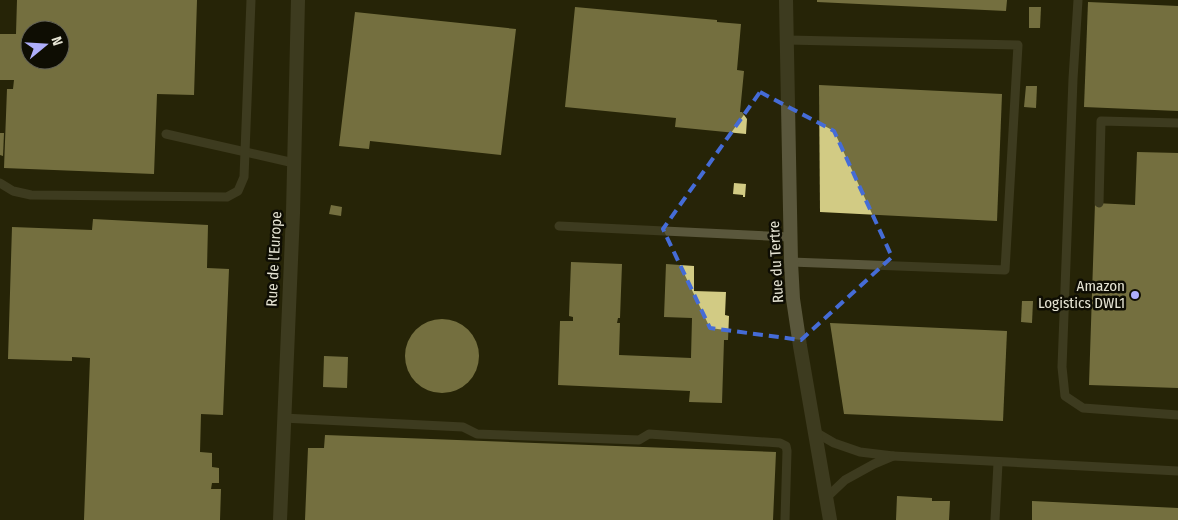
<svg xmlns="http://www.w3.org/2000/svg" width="1178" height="520" viewBox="0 0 1178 520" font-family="'Fira Sans Condensed',sans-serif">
<rect width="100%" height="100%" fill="#272408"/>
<g fill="#d2cb84" fill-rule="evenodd">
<path d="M17 0H197L194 95 157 94 154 174 4 168 7 89H13L14 80H0V34H16ZM30 30H60V60H30Z"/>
<polygon points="817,0 1007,0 1006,11 817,2"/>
<polygon points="1088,2 1178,6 1178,111 1084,107"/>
<polygon points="575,7 717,20 717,22 741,24 737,70 744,71 740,112 742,112 747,119 746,134 675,127 676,118 565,107"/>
<polygon points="1029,7 1041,7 1040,28 1029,28"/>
<polygon points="355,12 516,29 501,155 370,141 369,149 339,146"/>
<polygon points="819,85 1002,94 997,221 820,212"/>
<polygon points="1026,86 1037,86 1036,108 1024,107"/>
<polygon points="0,133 4,133 3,156 0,155"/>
<polygon points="1137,152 1178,153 1178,388 1089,385 1095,203 1135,205"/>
<polygon points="734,183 746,184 745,197 743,197 743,195 733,194"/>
<polygon points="331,205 342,207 341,216 329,214"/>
<polygon points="93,219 208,225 207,268 229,269 223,415 201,414 200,452 212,453 212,467 219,468 219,483 212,483 211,489 221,489 220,520 84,520 90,358 72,357 72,361 8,359 12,227 92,230"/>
<polygon points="571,262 622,264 620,318 618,318 617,323 620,323 619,355 691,358 692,318 664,317 666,264 694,266 694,291 726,292 725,315 729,316 728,340 724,340 722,403 689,402 690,391 558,385 560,321 573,321 573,317 569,316"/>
<polygon points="1022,301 1033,301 1032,323 1021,322"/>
<circle cx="442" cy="356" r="37"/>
<polygon points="830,323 1007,331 1003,421 844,414"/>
<polygon points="324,356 348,357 347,388 323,387"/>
<polygon points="325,435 776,452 773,520 305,520 308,448 324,448"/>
<polygon points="897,496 932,498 932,501 950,501 949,520 896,520"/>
<polygon points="1032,501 1178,508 1178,520 1032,520"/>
</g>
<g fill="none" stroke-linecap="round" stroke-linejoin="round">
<g stroke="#5a573c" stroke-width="9">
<polyline points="1078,0 1073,79 1062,367 1065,396 1083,408 1178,415"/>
<polyline points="787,40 1018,45 1005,270 791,262"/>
<polyline points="166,134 294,163"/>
<polyline points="0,183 13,191 31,195 227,197 238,191 244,177 251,0"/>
<polyline points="1099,203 1101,121 1178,123"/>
<polyline points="559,226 790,237"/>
<polyline points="283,418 463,427 477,434 639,440 649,434 780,443 786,446 787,451 785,520"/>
<polyline points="815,432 834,443 860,452 893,456 874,464 845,480 826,498"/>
<polyline points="893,456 1178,471"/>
<polyline points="995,520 998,463"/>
</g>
<g stroke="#5a573c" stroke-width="14">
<polyline points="786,0 791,262 793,299 800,346 830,520"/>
<polyline points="280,520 293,213 298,0"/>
</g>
</g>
<path d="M0 0H1178V520H0ZM760 92 834 131 892 257 801 340 710 328 663 229Z" fill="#272408" fill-opacity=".55" fill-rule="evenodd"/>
<path fill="none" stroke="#456cd7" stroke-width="4" stroke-dasharray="10 6" stroke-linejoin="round" d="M760 92 834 131 892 257 801 340 710 328 663 229Z"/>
<circle fill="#aeaefb" stroke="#0e0d03" stroke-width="2" cx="1135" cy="295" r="5"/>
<g text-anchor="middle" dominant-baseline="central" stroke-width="5" stroke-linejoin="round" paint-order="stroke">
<g font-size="15" fill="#e6e4d4" stroke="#0e0d03">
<text transform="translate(274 259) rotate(-87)">Rue de l'Europe</text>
<text transform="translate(776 262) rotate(-93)">Rue du Tertre</text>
</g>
<g font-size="15" fill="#e6e4d4" stroke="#0e0d03" text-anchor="end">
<text x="1125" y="286">Amazon<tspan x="1125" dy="17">Logistics DWL1</tspan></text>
</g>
</g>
<g transform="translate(45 45) rotate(72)"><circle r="24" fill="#0e0d03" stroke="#646357"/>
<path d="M0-4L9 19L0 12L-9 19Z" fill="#aeaefb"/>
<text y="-8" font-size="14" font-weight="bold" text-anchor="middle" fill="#e6e4d4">N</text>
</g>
</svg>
